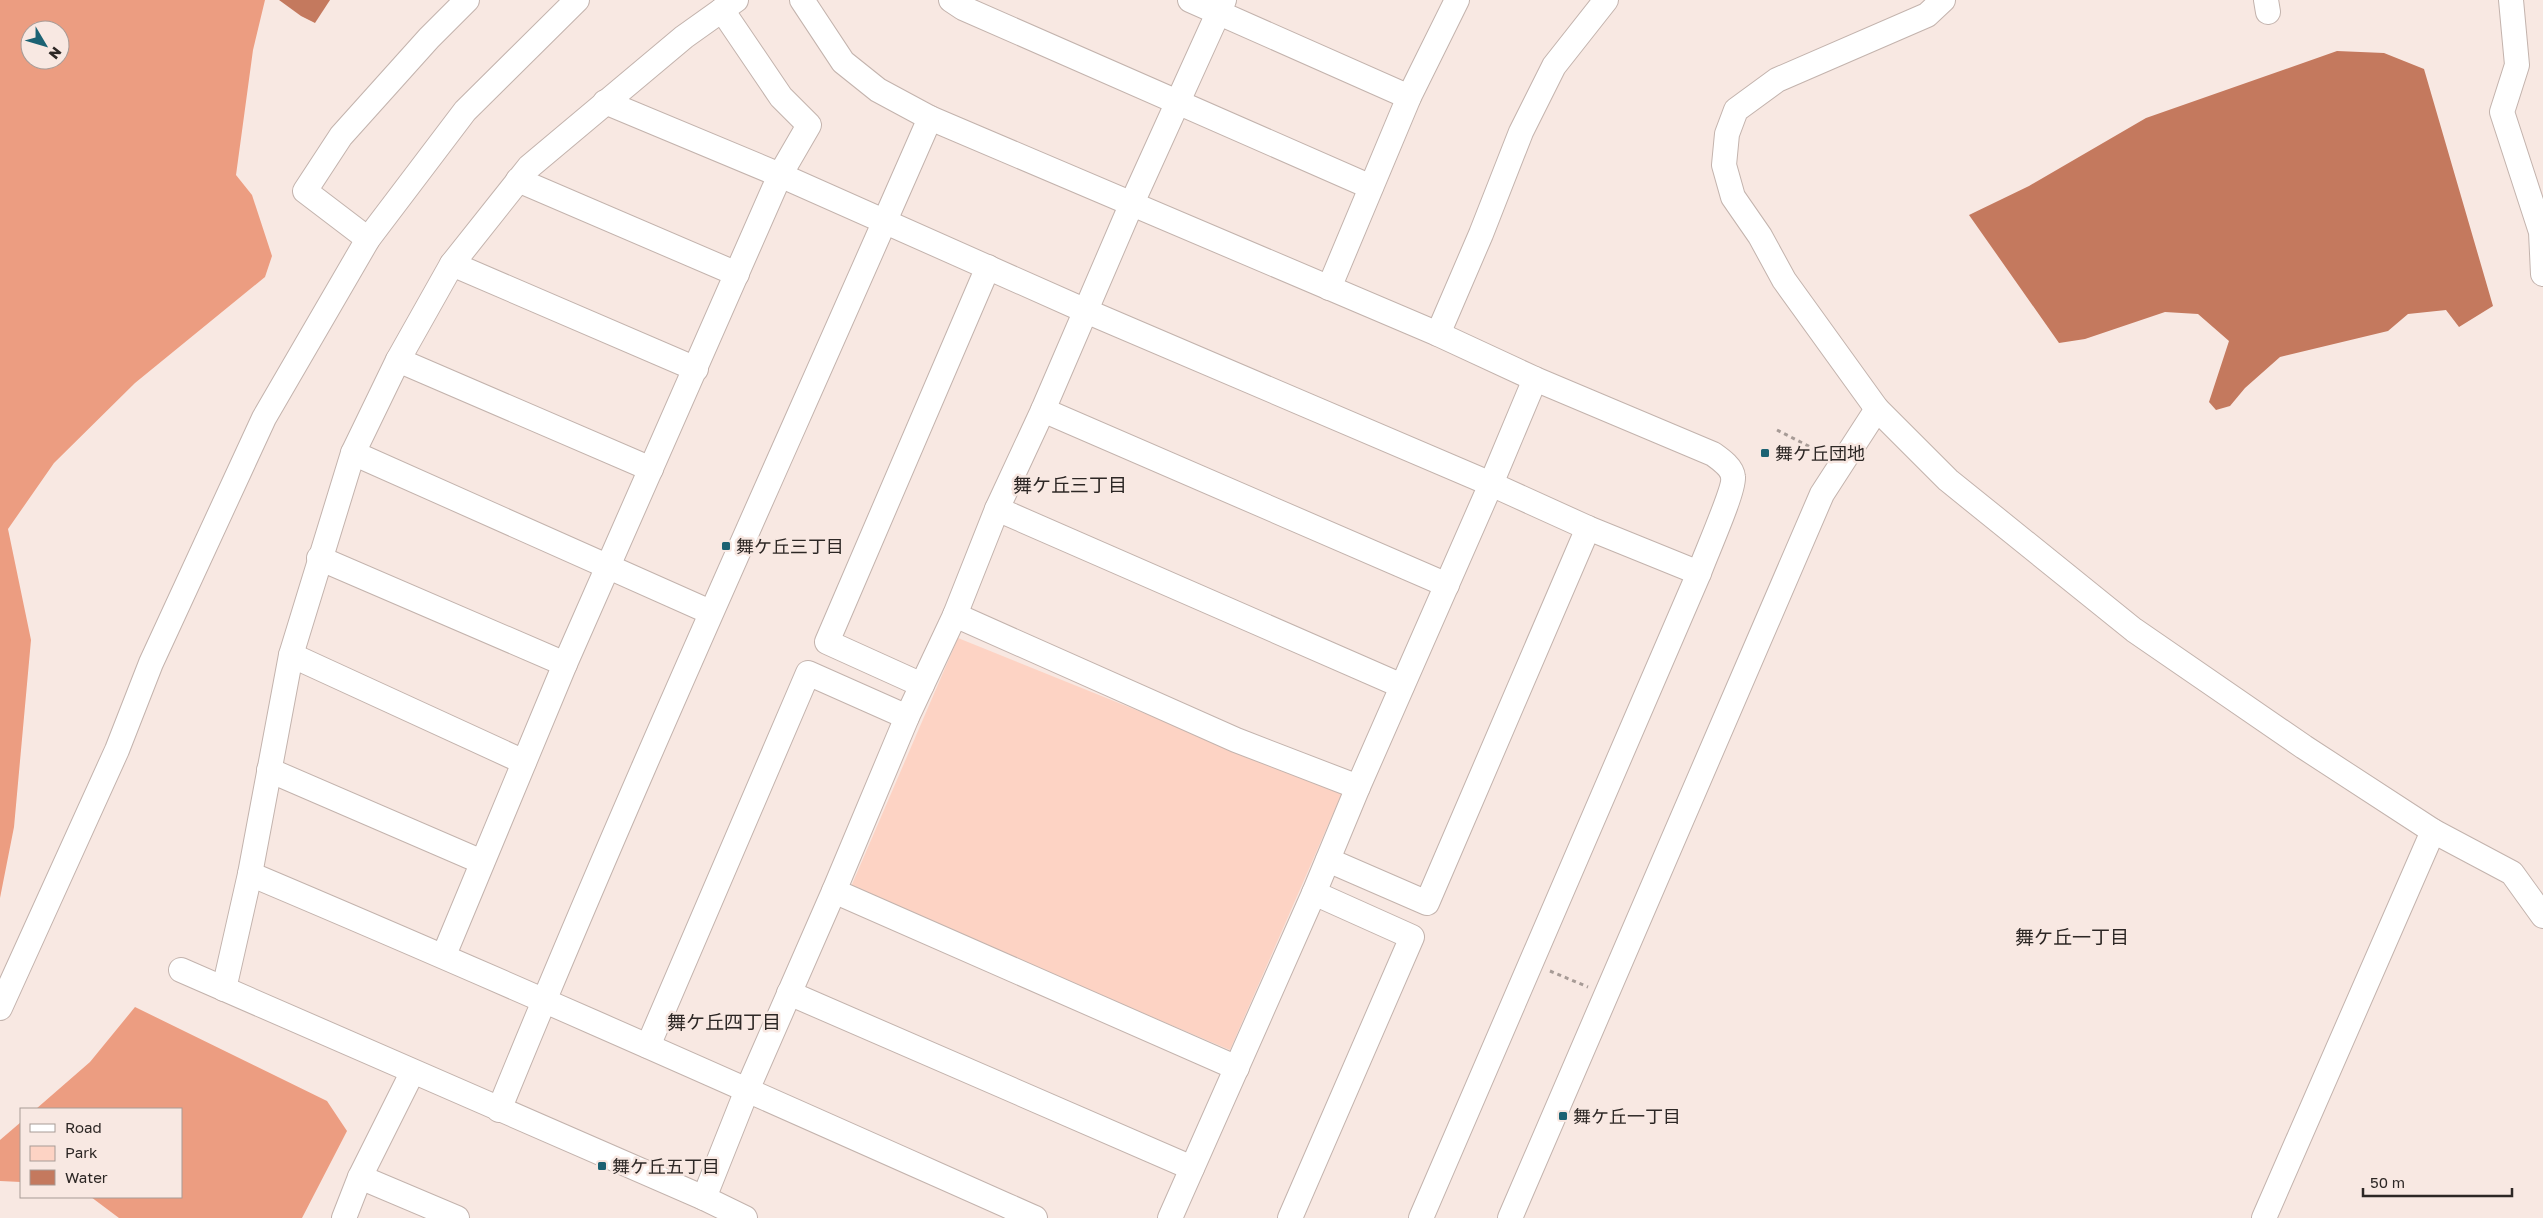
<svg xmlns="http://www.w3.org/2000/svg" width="2543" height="1218" viewBox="0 0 2543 1218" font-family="'Golos Text','Noto Sans JP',sans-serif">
<rect width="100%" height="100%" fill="#f8e8e2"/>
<polygon fill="#fdd3c4" points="958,638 1342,793 1230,1050 850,889"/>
<g fill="#ec9d81" fill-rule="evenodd">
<path d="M0 0H265L253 50 236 175 252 195 272 256 265 277 135 383 54 463 8 529 31 640 14 827 0 898ZM30 30H60V60H30Z"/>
<polygon points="135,1007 327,1101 347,1131 302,1218 119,1218 91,1197 181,1197 181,1109 36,1109 90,1062"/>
<polygon points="21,1122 21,1182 0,1181 0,1140"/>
</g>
<g fill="#c4795e">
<polygon points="279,0 330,0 315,23 301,16"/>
<polygon points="2337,51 2384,53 2424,69 2493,306 2459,327 2446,310 2408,314 2388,331 2280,357 2245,388 2230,406 2216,410 2209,402 2229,341 2198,314 2165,312 2085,339 2059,343 1969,215 2029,186 2146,118"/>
</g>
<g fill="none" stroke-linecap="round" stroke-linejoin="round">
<defs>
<g id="minor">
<path d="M802 0 843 62 878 90 930 118 1438 334 1535 379 1713 454C1720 459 1732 467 1733 477 1735 489 1705 556 1699 573L1421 1218"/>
<polyline points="951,0 963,8 1371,187"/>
<polyline points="1190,0 1409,97"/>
<polyline points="1943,0 1927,15 1777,80 1736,110 1727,134 1724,165 1733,197 1760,236 1784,280 1877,409 1948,480 2134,630 2304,747 2433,831 2512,873 2543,916"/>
<polyline points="2266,0 2268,12"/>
<polyline points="2511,0 2517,65 2502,112 2541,232 2543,274"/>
<polyline points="605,102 780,175 1086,311 1491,484 1588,528 1699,573"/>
<polyline points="518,180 737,274"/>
<polyline points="368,239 305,191 341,136 429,38 467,0"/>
<polyline points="452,264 696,369"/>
<polyline points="1329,288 1409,97 1457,0"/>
<polyline points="1438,334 1481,234 1521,132 1554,66 1606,0"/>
<polyline points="398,360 651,469"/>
<polyline points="1043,410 1447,585"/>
<polyline points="353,453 710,612"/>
<polyline points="997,509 1402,686"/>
<polyline points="319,558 565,664"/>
<polyline points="955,615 1236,740 1358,787"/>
<polyline points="291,655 524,762"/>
<polyline points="922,685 827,642 988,267"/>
<polyline points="269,770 482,862"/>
<polyline points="1328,860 1427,903 1588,528"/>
<path d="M250 874C513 985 774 1102 1035 1218"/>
<polyline points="834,891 1237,1068"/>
<polyline points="444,955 565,664 780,175 809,125 781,97 722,10"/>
<polyline points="181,970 704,1198 745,1218"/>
<polyline points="224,989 250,874 291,655 353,453 398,360 452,264 529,167 684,37 736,0"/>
<polyline points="789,993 1192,1168"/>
<polyline points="0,1008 117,750 151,663 264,418 368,239 465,111 577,0"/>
<polyline points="648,1046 808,673 907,717"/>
<path d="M499 1110C635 776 786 448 930 118"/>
<polyline points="360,1177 457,1218"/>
<polyline points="704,1198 747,1090 834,891 907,717 955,615 997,509 1043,410 1132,203 1224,0"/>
<polyline points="344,1218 360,1177 412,1073"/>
<polyline points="1170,1218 1314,893 1358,787 1491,484 1535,379"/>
<polyline points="1290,1218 1412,937 1314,893"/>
<polyline points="1510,1218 1822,494 1877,409"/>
<polyline points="2264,1218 2433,831"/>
</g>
</defs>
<use href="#minor" stroke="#c3b3ad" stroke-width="26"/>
<g stroke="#a79b96" stroke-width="3" stroke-dasharray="4 4" stroke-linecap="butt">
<polyline points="1777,430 1824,454"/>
<polyline points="1550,971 1588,987"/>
</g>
<use href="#minor" stroke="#fff" stroke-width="24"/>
</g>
<g fill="#1c6273" stroke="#f8e8e2" stroke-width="2">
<rect x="1760" y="448" width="10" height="10" rx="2.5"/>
<rect x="721" y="541" width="10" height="10" rx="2.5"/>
<rect x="1558" y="1111" width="10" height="10" rx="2.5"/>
<rect x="597" y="1161" width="10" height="10" rx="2.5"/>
</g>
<g text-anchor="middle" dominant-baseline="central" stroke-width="5" stroke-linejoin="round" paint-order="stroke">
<g font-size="18" fill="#2d2725" stroke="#f8e8e2" text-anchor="start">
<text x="1775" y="453">舞ケ丘団地</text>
<text x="736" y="546">舞ケ丘三丁目</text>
<text x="1573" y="1116">舞ケ丘一丁目</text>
<text x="612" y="1166">舞ケ丘五丁目</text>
</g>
<g font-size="19" fill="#2d2725" stroke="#f8e8e2">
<text x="1070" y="484">舞ケ丘三丁目</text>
<text x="2072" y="936">舞ケ丘一丁目</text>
<text x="724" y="1021">舞ケ丘四丁目</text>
</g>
</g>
<rect x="20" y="1108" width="162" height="90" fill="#f8e8e2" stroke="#a79b96"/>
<rect x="30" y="1124" width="25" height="8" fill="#ffffff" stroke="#a79b96"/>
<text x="65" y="1133" font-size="15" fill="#2d2725">Road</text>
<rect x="30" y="1146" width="25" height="15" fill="#fdd3c4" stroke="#a79b96"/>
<text x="65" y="1158" font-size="15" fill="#2d2725">Park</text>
<rect x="30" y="1170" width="25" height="15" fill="#c4795e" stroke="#a79b96"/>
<text x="65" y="1183" font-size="15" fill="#2d2725">Water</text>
<g transform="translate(45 45) rotate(128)"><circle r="24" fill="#f8e8e2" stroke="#a79b96"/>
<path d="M0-4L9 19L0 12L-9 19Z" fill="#1c6273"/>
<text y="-8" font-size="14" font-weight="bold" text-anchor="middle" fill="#2d2725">N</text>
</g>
<path d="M2363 1188v8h149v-8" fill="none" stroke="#2d2725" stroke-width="2.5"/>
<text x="2370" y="1188" font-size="15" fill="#2d2725" stroke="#f8e8e2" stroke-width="4" paint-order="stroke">50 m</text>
</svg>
